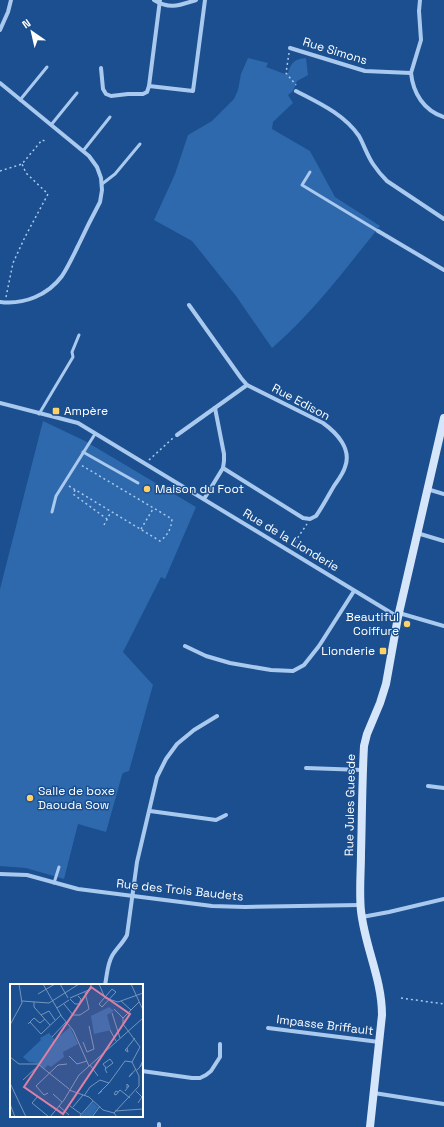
<svg xmlns="http://www.w3.org/2000/svg" width="444" height="1127" viewBox="0 0 444 1127" font-family="'Space Grotesk',sans-serif">
<rect width="100%" height="100%" fill="#1b4f8f"/>
<g fill="#2e69ad">
<path d="M248 58 268 63 266 67 285 74 288 73C291 62 295 59 306 58L308 75 297 81 293 91 288 95 293 103 273 122 272 129 310 151 335 197 380 226C346 268 313 313 272 348L236 296 192 241 154 220 175 174 188 135 212 121 234 99 238 90 241 74Z"/>
<polygon points="43,421 85,441 196,507 165,579 161,577 123,652 153,685 129,771 123,773 122,775 106,832 78,824 64,879 26,868 0,866 0,589"/>
</g>
<g fill="none" stroke-linecap="round" stroke-linejoin="round">
<g stroke="#a9c9ee" stroke-width="1.5" stroke-dasharray="2 3" stroke-linecap="butt">
<polyline points="289,53 286,73 296,85"/>
<polyline points="0,171 22,164 42,140 45,141"/>
<polyline points="6,297 13,263 25,237 48,194 26,173 22,164"/>
<polyline points="149,460 173,438"/>
<path d="M69 486 160 541C168 535 171 529 172 519L81 465"/>
<polyline points="75,490 73,494 107,519"/>
<polyline points="104,525 111,512"/>
<polyline points="141,529 153,509"/>
<polyline points="292,546 307,524"/>
<polyline points="401,998 444,1004"/>
</g>
<g stroke="#a9c9ee" stroke-width="3">
<polyline points="20,100 47,67"/>
<polyline points="51,125 77,93"/>
<polyline points="83,151 110,117"/>
<polyline points="310,172 302,185 378,231"/>
<polyline points="102,184 115,174 140,144"/>
<polyline points="39,414 73,357 72,352 79,335"/>
<polyline points="83,452 138,483"/>
<polyline points="52,512 56,496 95,434"/>
<polyline points="54,883 59,867"/>
</g>
<g stroke="#a9c9ee" stroke-width="4">
<path d="M154 0C170 10 180 5 196 0"/>
<polyline points="160,0 149,86 193,91 205,0"/>
<polyline points="0,30 8,12 11,0"/>
<path d="M290 48 365 71 411 73C413 93 424 111 444 117"/>
<polyline points="101,68 103,89 106,94 111,96 128,94 143,94 147,92 149,86"/>
<polyline points="411,73 421,40 419,11 420,0"/>
<path d="M0 83 89 156 97 167 101 178 102 190 100 202C92 217 85 231 78 246 73 256 68 267 62 276 48 295 24 305 0 302"/>
<path d="M296 91C319 103 344 114 359 136 364 145 367 155 373 164 377 170 382 176 387 181L444 219"/>
<polyline points="378,231 444,270"/>
<path d="M189 305 241 378 247 385 323 423C337 433 352 449 345 467 343 474 338 480 334 486 328 496 323 506 316 516L310 519 303 518 223 468"/>
<polyline points="0,403 78,423 398,617"/>
<polyline points="177,435 247,385"/>
<polyline points="427,489 444,494"/>
<polyline points="204,499 223,468 224,461 224,454 215,408"/>
<polyline points="417,533 444,541"/>
<polyline points="399,613 444,626"/>
<polyline points="185,646 206,656 230,663 271,670 293,671 304,665 319,646 354,591"/>
<polyline points="306,768 363,770"/>
<polyline points="428,786 444,788"/>
<polyline points="150,811 216,820 226,815"/>
<polyline points="0,874 27,875 78,889 212,906 245,907 360,905"/>
<polyline points="362,917 389,912 444,899"/>
<path d="M105 985C107 976 107 965 112 956 116 949 123 943 127 935L137 862 157 777 166 759 177 744 194 730 217 716"/>
<polyline points="268,1028 379,1042"/>
<polyline points="142,1071 192,1078 200,1078 206,1075 211,1071 220,1057 220,1044"/>
<polyline points="374,1093 444,1104"/>
<polyline points="159,1127 159,1124"/>
</g>
<path stroke="#d6e6fa" stroke-width="8" d="M370 1127 382 1015C382 979 365 947 361 911 359 892 361 872 361 853 362 818 362 782 364 746L367 734 380 703 386 684 398 617 444 418"/>
</g>
<g fill="#ffd166" stroke="#1b4f8f" stroke-width="1.5">
<rect x="52" y="407" width="8" height="8" rx="2"/>
<circle cx="147" cy="489" r="4"/>
<circle cx="407" cy="624" r="4"/>
<rect x="379" y="647" width="8" height="8" rx="2"/>
<circle cx="30" cy="798" r="4"/>
</g>
<g text-anchor="middle" dominant-baseline="central" stroke-width="3" stroke-linejoin="round" paint-order="stroke">
<g font-size="12" fill="#fff" stroke="#1b4f8f">
<text transform="translate(335 51) rotate(17)">Rue Simons</text>
<text transform="translate(301 402) rotate(28)">Rue Edison</text>
<text transform="translate(291 540) rotate(31)">Rue de la Lionderie</text>
<text transform="translate(350 805) rotate(-89)">Rue Jules Guesde</text>
<text transform="translate(180 890) rotate(6)">Rue des Trois Baudets</text>
<text transform="translate(325 1025) rotate(7)">Impasse Briffault</text>
</g>
<g font-size="12" fill="#fff" stroke="#1b4f8f" text-anchor="start">
<text x="64" y="411">Ampère</text>
<text x="155" y="489">Maison du Foot</text>
<text x="399" y="617" text-anchor="end">Beautiful<tspan x="399" dy="14">Coiffure</tspan></text>
<text x="375" y="651" text-anchor="end">Lionderie</text>
<text x="38" y="791">Salle de boxe<tspan x="38" dy="14">Daouda Sow</tspan></text>
</g>
</g>
<g transform="translate(10 984)">
<rect width="133" height="133" fill="#1b4f8f"/>
<path d="M99 23 104 27 97 31 101 46 84 50 81 32ZM60 43 68 60 53 68 54 73 41 83 38 81 34 85 27 79 19 78 13 73 31 56 30 54 39 49 45 56ZM83 118 88 123 81 133H70Z" fill="#2e69ad"/>
<path fill="none" stroke="#7695bc" stroke-width="1" d="M33 0 52 33 63 46 79 82M50 0 58 14M89 0 95 14 108 18 133 9M121 0 133 26M102 5 106 8 92 23 89 20ZM28 10 45 0M60 14 81 5V0M60 15 65 20H69L71 15 68 12M12 17 39 19 69 0M111 17 121 26M24 18V23L40 41M54 20 63 31H70L79 25 75 8M47 24 59 16M104 25 113 34V40L130 63 122 78 129 92V102L104 129M102 29 110 54M31 31 39 27 45 36M113 34 129 18M20 38 31 50 51 31M18 40 24 34 30 39 35 35M0 41 12 19 9 0M100 46 106 57M42 53 56 38M73 58 77 68 84 65 79 42M117 64 118 68 115 66 117 64 125 54M59 72 67 80 77 77M0 73 9 80H28L59 105M80 81 88 92M96 84 93 80 100 75 103 79 95 85 97 89M127 86 130 83 133 79 132 78 130 83M122 89 119 93 126 85M13 96 29 81M0 99 16 133M59 106 79 113 93 126 104 129 107 133M92 107 88 110 99 99M115 107 119 102 117 100V104M126 107 132 113 128 119M108 108 106 107 104 110 106 111 110 106 120 114M38 109 34 111 26 102 48 81 57 80M43 110 52 118M28 112 22 119 39 133M74 112 80 103 90 96 99 99 115 77 122 78M0 120 5 133M49 122 59 131M60 122 71 130M63 123 73 111M105 127 133 125M40 133 54 116 69 91 133 34M69 133 83 117M82 133 90 122"/>
<path fill="#dd80a5" fill-opacity="0.15" stroke="#dd80a5" stroke-width="2" d="M81 3 120 30 53 130 14 103Z"/>
<rect width="133" height="133" fill="none" stroke="#fff" stroke-width="2"/>
</g>
<g transform="translate(32 32) rotate(326)" stroke="#1b4f8f" stroke-width="3" paint-order="stroke">
<path d="M0-3L7 15L0 10L-7 15Z" fill="#ffffff"/>
<text y="-6" font-size="11" font-weight="bold" text-anchor="middle" fill="#ffffff">N</text>
</g>
</svg>
